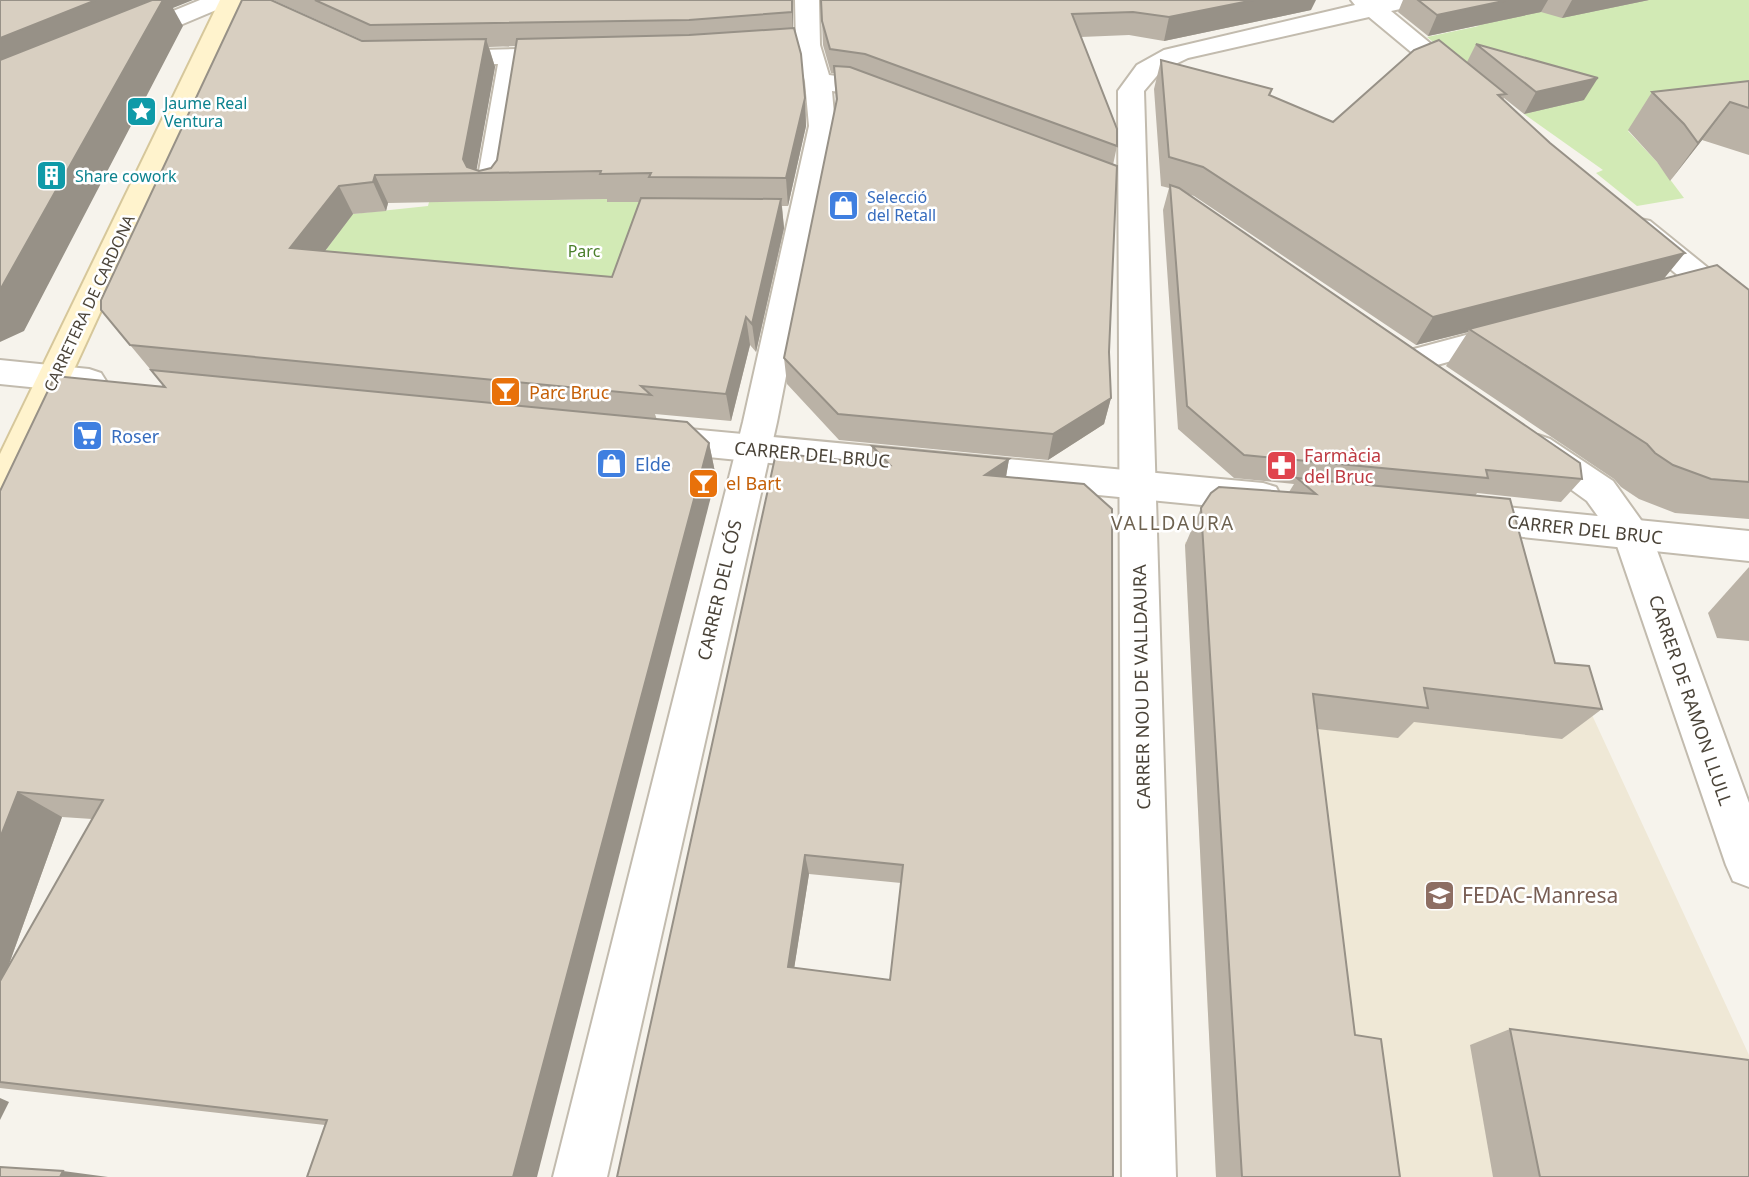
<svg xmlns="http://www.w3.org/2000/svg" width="1749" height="1177" viewBox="0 0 1749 1177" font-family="'Noto Sans',sans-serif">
<rect width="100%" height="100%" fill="#f6f3ec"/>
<polygon fill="#efe8d6" points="1185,542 1193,542 1519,695 1586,702 1749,1055 1749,1177 1216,1177"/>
<g fill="#d2eab5">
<polygon points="1649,0 1749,0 1749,115 1628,131 1657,162 1684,198 1637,206 1596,173 1603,170 1524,114 1575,101 1464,67 1427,37 1479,26 1459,10"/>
<polygon points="608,199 608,202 654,202 622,297 307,276 352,214 428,206 429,202"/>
</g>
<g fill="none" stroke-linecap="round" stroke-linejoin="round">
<defs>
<g id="minor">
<polygon points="200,0 232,0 228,5 140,42 131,44 122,42 119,37 122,32"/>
<path d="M795 0H819L820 45 829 75C847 77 885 79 896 95L892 100C876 105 851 92 832 91L835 126 777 422 607 1177H553L743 422 809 126 805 82 796 45Z"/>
<polygon points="1351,0 1423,0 1419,5 1391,11 1470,76 1474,81 1470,86 1461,89 1452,86 1369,17 1188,58 1161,71 1144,91 1176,1177 1122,1177 1118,91 1137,65 1164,50 1355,5"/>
<polygon points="565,48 574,50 577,55 574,60 523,63 504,188 500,194 490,197 480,194 476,188 498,64 440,65 431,63 428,58 431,53 440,51"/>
<polygon points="1640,219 1650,221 1749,301 1749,329 1738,326 1630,235 1625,228 1630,221"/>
<polygon points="1507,324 1518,327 1523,335 1518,343 1411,372 1399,369 1395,361 1399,353"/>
<polygon points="1538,435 1550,439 1613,481 1651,534 1749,803 1749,887 1733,881 1726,865 1615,540 1587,501 1526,457 1521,448 1526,439"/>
</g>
<g id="tertiary">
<polygon points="0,360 89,369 101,373 106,381 101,389 89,393 0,384"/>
<polygon points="657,426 1263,483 1276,487 1281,497 1276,507 1263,511 657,452 645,448 640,439 645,430"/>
<polygon points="1466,503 1749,531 1749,561 1466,531 1453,527 1448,517 1453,507"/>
</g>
<polygon id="secondary" points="220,0 244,0 18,491 13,501 0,505 0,454"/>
</defs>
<use href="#minor" stroke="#c2bbae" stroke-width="4"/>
<use href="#tertiary" stroke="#c2bbae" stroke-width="4"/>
<use href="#secondary" stroke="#d6c79b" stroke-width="4"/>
<use href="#minor" fill="#fff" fill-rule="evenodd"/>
<use href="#tertiary" fill="#fff" fill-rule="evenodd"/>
<use href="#secondary" fill="#fff3cd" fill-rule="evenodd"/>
</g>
<g fill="#bab2a6" fill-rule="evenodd">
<path d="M273 0H793V28L805 98 806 126 788 206H782L784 228 756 352 750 345 731 421 655 414 657 420 709 443 716 477 325 1125 0 1088V491L165 387 101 310 362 40ZM516 46 497 160 491 168 479 171 476 170 495 67 489 47ZM607 199V202H640L612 277 325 251 353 214 386 211 388 203ZM62 817 92 819 8 967Z"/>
<polygon points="821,0 1311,10 1164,41 1129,35 1081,37 1117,146 1113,165 1109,352 1111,398 1104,424 1048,460 839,440 787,384 784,358 836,104 834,73 831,73 823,45"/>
<polygon points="1403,0 1649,0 1562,18 1541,12 1428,36 1398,12"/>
<polygon points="1476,44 1584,100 1524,114 1504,98 1503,100 1665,278 1749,290 1749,519 1675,513 1639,499 1621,487 1614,479 1446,366 1468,332 1416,345 1194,196 1188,194 1582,479 1561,502 1477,493 1475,496 1555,663 1602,709 1562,739 1414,722 1398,738 1317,729 1355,1035 1400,1177 1216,1177 1185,545 1201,508 1289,492 1294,484 1234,478 1178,429 1163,210 1169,188 1161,186 1154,89 1161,60 1270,96 1333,122 1467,62"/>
<polygon points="1749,81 1749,155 1702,140 1670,181 1657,162 1628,130 1652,92"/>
<path d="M872 446 1009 459 1006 477 1113 1177H617L872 463ZM809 874 901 883 890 980 794 968Z"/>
<polygon points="1749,567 1749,641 1717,638 1708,613"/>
<polygon points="1510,1029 1749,1177 1493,1177 1470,1045"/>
</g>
<g fill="#979187">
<polygon points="96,0 193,0 173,8 183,26 24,331 0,342 0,38"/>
<polygon points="792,0 793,0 793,36 792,12"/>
<polygon points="1254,0 1316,0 1311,10 1164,41 1169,17"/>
<polygon points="1508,0 1548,0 1541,12 1428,36 1437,15"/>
<polygon points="1572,0 1649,0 1562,18"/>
<polygon points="486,39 495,67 476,173 468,173 463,159"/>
<polygon points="1598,78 1584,100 1524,114 1536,92"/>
<polygon points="805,98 806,126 788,206 786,178"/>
<polygon points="1730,102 1702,140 1670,181 1698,143"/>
<polygon points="375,175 388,203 386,211 373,182"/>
<polygon points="339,186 353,214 306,276 290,248"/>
<polygon points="781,199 784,228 756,352 752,324"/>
<polygon points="1685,253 1662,281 1469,329 1468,332 1416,345 1433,317"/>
<polygon points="746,317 750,345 731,421 726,394"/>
<polygon points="1111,398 1104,424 1048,460 1053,434"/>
<polygon points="709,443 716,477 537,1177 513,1177"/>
<polygon points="1009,459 1004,488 985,475"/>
<polygon points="18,792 62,817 0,989 0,838"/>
<polygon points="805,855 809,874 792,982 788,967"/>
<polygon points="0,1098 9,1102 0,1120"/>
<polygon points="63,1171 108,1177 60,1177"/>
</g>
<g fill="#d8cfc1" stroke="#979187" stroke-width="2" fill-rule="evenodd">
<polygon points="0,0 96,0 0,38"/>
<polygon points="152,0 163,0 0,290 0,60"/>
<polygon points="242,0 271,0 362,41 486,39 463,159 467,167 479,171 491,168 497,160 517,39 689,35 794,28 801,54 805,98 786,178 649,177 651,173 600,174 601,171 375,175 373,182 339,186 290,248 612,277 641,198 781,199 752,324 746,317 726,394 641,386 651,395 130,345 101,310 101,300"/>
<polygon points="315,0 792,0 792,12 689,20 370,25"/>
<polygon points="821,0 1254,0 1169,17 1133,12 1072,14 1117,129 1117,146 865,54 830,49 822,21"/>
<polygon points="1418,0 1508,0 1437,15"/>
<polygon points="1439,40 1506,94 1498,95 1550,143 1685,253 1433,317 1203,167 1169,157 1161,60 1272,89 1269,95 1333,122 1414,50"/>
<polygon points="1476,44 1598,78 1536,92"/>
<polygon points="834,66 850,67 1117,166 1109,352 1111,398 1053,434 838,414 784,358 837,99"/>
<polygon points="1749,81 1749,108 1730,102 1698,143 1684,124 1652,92"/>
<polygon points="1170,185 1179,188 1580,463 1582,479 1486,470 1488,478 1244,455 1187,406"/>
<polygon points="1717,265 1749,290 1749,482 1711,479 1673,465 1655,453 1647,444 1469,329"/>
<polygon points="151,370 687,422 709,443 513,1177 307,1177 327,1120 0,1082 0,981 103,800 18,792 0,838 0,491 55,376 165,387"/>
<path d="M872 446 1009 459 985 475 1084 484 1112 509 1113 1177H617L776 453 890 465ZM805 855 903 865 890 980 788 967Z"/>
<polygon points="1297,478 1510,499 1555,663 1589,666 1602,709 1424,688 1428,708 1313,694 1355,1035 1381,1039 1400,1177 1242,1177 1201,508 1211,493 1219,487 1316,494"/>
<polygon points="1510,1029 1749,1060 1749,1177 1540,1177"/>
<polygon points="0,1167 63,1171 60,1177 0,1177"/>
</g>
<defs>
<symbol id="sight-square" viewBox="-11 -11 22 22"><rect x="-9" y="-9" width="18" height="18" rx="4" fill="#0f9aa8" stroke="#fff"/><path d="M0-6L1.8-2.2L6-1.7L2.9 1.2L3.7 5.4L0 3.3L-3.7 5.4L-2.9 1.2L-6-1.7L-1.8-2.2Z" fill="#fff"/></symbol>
<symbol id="building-square" viewBox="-11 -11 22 22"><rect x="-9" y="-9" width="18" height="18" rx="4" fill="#0f9aa8" stroke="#fff"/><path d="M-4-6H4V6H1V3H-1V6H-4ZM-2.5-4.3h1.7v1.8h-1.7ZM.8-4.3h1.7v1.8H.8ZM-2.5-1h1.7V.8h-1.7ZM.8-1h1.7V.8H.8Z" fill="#fff"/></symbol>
<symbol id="shop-square" viewBox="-11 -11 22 22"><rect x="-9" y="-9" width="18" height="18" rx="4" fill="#3f7fe0" stroke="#fff"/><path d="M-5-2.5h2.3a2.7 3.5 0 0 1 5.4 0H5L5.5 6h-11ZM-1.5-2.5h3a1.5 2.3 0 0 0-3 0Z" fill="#fff"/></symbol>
<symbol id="bar-square" viewBox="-11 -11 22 22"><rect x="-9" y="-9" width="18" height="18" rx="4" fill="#e8710a" stroke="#fff"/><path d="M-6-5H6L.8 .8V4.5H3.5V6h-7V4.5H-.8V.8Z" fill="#fff"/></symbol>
<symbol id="supermarket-square" viewBox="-11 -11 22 22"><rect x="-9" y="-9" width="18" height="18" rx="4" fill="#3f7fe0" stroke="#fff"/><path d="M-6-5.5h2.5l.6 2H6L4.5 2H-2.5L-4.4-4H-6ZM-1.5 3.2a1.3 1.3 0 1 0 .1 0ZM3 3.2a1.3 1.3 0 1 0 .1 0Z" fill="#fff"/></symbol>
<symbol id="pharmacy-square" viewBox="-11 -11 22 22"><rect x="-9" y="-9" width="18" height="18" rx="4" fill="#e0444e" stroke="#fff"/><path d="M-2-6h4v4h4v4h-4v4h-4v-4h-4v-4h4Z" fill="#fff"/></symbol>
<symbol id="school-square" viewBox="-11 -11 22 22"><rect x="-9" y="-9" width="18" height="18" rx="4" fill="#8d6e63" stroke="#fff"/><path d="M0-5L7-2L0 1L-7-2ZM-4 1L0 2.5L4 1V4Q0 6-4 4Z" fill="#fff"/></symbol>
</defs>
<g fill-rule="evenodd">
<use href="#sight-square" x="124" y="94" width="35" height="35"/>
<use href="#building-square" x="34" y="158" width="35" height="35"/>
<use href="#shop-square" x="826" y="188" width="35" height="35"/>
<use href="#bar-square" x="488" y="374" width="35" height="35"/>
<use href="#supermarket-square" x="70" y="418" width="35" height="35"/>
<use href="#shop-square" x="594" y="446" width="35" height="35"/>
<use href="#pharmacy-square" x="1264" y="448" width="35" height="35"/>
<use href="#bar-square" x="686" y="466" width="35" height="35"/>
<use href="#school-square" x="1422" y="878" width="35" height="35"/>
</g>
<g text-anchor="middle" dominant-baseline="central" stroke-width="5" stroke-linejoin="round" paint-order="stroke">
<g font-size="16" fill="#0d838f" stroke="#fff" text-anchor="start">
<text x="164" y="103">Jaume Real<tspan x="164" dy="18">Ventura</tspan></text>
<text x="75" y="176">Share cowork</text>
</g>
<g font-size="16" fill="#366cbe" stroke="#fff" text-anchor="start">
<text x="867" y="197">Selecció<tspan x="867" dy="18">del Retall</tspan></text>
</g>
<g font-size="16" fill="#4a7f2a" stroke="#fff">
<text x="584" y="251">Parc</text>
</g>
<g font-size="16" fill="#4b4439" stroke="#fff">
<text transform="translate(89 303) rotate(-65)">CARRETERA DE CARDONA</text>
</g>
<g font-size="18" fill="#c56008" stroke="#fff" text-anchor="start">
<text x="529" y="392">Parc Bruc</text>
<text x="726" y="483">el Bart</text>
</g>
<g font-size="18" fill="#366cbe" stroke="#fff" text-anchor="start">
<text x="111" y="436">Roser</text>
<text x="635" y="464">Elde</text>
</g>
<g font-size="18" fill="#4b4439" stroke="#fff">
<text transform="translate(812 454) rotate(5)">CARRER DEL BRUC</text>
<text transform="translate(1585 529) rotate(6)">CARRER DEL BRUC</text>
<text transform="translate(719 590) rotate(-77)">CARRER DEL CÓS</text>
<text transform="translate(1141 687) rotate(-91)">CARRER NOU DE VALLDAURA</text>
<text transform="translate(1691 700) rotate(71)">CARRER DE RAMON LLULL</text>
</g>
<g font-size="18" fill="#be3a42" stroke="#fff" text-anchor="start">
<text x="1304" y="455">Farmàcia<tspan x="1304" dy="21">del Bruc</tspan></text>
</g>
<g font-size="19" letter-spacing="2" fill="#6e6250" stroke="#fff">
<text x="1173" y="523">VALLDAURA</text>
</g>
<g font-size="21" fill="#785e54" stroke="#fff" text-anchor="start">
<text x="1462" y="895">FEDAC-Manresa</text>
</g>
</g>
</svg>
